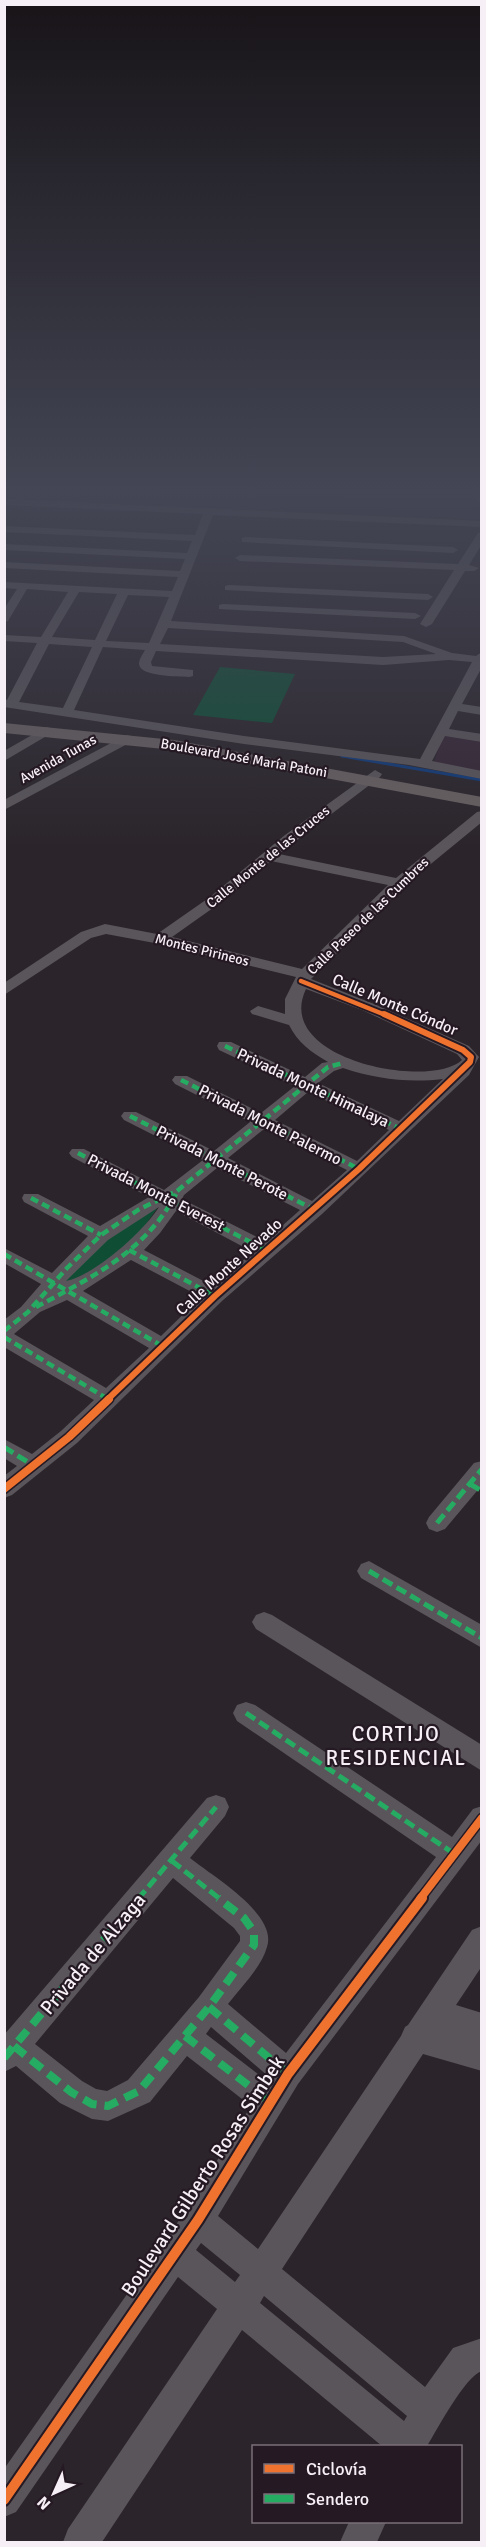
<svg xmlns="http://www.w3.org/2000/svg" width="486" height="2547" viewBox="0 0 486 2547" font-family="Signika,sans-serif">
<rect width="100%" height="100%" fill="#2b252b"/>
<g fill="#362735">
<polygon points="5,492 112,492 481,508 481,519 5,498"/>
<polygon points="443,735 481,741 481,774 433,765"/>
</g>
<g fill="#0f4e35">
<polygon points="220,667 295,674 272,723 193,715"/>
<polygon points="160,1204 140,1233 102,1265 59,1287 86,1254"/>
</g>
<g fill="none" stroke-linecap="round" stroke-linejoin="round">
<polyline stroke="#123b7a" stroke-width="3" points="342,756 482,780"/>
<g fill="#5a555a" fill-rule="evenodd">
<polygon points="476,492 482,492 482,503 477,500"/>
<path d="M4 499 482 521V527L213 515 171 621 404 636 452 653 476 656 482 652V667L462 704 482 707V715L458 711 449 729 482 734V742L445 736 432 761 482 771V779L409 765 244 744 4 707V699L7 700 37 643 4 641V635L41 637 68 592 27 589 8 621 4 622V609L17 589 4 588V582L172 591 178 577 4 568V562L180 571 185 559 4 550V544L187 553 192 541 4 532V526L195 535 203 514 4 505ZM79 592 117 594 95 640 52 637ZM128 595 169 597 149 643 106 641ZM168 628 403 642 436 654 383 657 160 644ZM49 644 92 647 63 708 19 702ZM103 647 145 650C143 654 139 659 139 664 140 677 178 676 189 677L193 676V670L152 666 151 662 156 651 383 665 449 660 472 662 420 759 244 736 74 710Z"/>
<polygon points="482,532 482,544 469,565 479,568 474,571 465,571 432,624 426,627 420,624 454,570 240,561 235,558 240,555 458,564 478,533"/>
<polygon points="246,537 453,547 458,550 453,553 242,542 242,538"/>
<polygon points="229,585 428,594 433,597 428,600 225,590 225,586"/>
<polygon points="223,604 415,613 421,616 415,619 219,609 219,605"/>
<polygon points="46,727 50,728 52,731 50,734 4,761 4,751"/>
<polygon points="126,735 131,736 132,739 131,742 4,810 4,800"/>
<path d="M375 770 382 774 380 777 279 854 396 878 477 812 482 811V822L404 886 311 979 374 1004 469 1046 479 1057 469 1075 322 1214 222 1301 77 1443 12 1495 4 1498V1476L17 1466 4 1458V1439L32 1454 61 1431 94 1400 4 1347V1320L21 1307 41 1284 4 1263V1248L52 1273 88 1236 24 1202 22 1198 24 1194H38L100 1226 149 1197 72 1157 69 1153 72 1149H84L164 1190 203 1160 124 1120 121 1116 124 1112H136L214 1151 250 1122 175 1084 172 1080 175 1076H187L261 1113 295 1086 219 1050 217 1046 219 1042H231L305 1077 322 1063 328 1062C311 1052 298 1043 289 1025L252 1014 250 1011 258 1006 285 1014V999L296 977 160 944 106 934 91 938 4 995V983L81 932 105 924 157 934 210 897 285 835ZM271 861 388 885 302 969 172 937 220 903ZM306 989 362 1010 457 1054 462 1060C431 1090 272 1060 306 989ZM343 1068C376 1079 408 1083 443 1079L399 1121 318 1083 334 1071ZM308 1092 389 1130 357 1161 275 1120ZM264 1129 347 1170 312 1201 228 1158ZM217 1168 300 1210 265 1241 182 1199 184 1195ZM159 1207C143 1232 95 1275 66 1281L108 1240ZM176 1211 253 1252 213 1286 144 1250 160 1233ZM131 1260 201 1297 161 1336 83 1291ZM67 1300 149 1348 106 1388 14 1334 40 1312Z"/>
<polygon points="482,1461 482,1485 445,1529 437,1532 429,1529 426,1523 429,1517 474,1463"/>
<polygon points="369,1561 482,1625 482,1648 361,1578 357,1571 361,1564"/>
<polygon points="264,1612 272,1615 482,1745 482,1771 256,1629 252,1622 256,1615"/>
<path d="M246 1702 255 1705 452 1837 473 1809 482 1806V1840L298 2084 218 2216 258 2249 401 2036 405 2027 408 2025 472 1930 482 1926V1966L456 2005 482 2013V2071L423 2054 282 2269 425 2387 453 2348 482 2338V2371C465 2376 437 2430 427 2446H382L242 2330 102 2542H63L68 2529 217 2309 178 2277 16 2512 4 2517V2469L187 2209 251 2106 187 2056 150 2102 108 2121 92 2119 60 2103 16 2066 4 2072V2035L207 1798 216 1795 225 1798 229 1807 225 1816 190 1858C212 1876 278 1914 267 1947 261 1968 241 1987 228 2004L286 2053 436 1857 237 1721 233 1713 237 1705ZM173 1878 234 1928 240 1936V1941L199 1997 128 2080 107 2091 96 2089 82 2081 35 2044ZM211 2027 269 2077 267 2081 206 2034ZM201 2243 240 2275 235 2282 196 2250ZM264 2296 407 2416 404 2421 260 2303Z"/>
<polygon points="349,2522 386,2522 377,2542 340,2542"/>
</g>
<polygon fill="#686061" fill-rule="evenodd" points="4,723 174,740 482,797 482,807 174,750 4,733"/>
<g stroke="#26ab63" stroke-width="4.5" stroke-dasharray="8 4.5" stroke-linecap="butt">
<polyline points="225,1046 401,1129"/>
<polyline points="181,1080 359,1169"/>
<polyline points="130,1116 315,1210"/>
<polyline points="78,1153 266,1250"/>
<polyline points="31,1198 101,1235"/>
<polyline points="129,1250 215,1296"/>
<polyline points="4,1254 162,1346"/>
<path d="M36 1307C91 1278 146 1251 176 1194"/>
<polyline points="4,1331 28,1312 67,1268 101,1235 138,1210 177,1191 328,1067 343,1063"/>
<polyline points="4,1337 108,1399"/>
</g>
<g stroke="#26ab63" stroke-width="5" stroke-dasharray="11 5" stroke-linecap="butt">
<polyline points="4,1447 34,1466"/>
<polyline points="470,1484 482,1491"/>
<polyline points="437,1523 482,1469"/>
<polyline points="369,1571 482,1638"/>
<polyline points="246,1713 456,1855"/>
<polyline points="172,1861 220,1899"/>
<polyline points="138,1899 216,1807"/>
</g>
<g stroke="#26ab63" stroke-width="8" stroke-dasharray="14 8" stroke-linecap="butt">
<polyline points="209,2007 288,2074"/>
<polyline points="185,2036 271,2103"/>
<polyline points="14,2046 71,2092 92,2104 108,2106 139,2091 209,2007 254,1945 254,1932 244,1918 218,1898"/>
<polyline points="4,2058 139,1898"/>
</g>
<defs>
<polyline id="cycleway-far3" points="301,981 388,1016"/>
<polyline id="cycleway-far2" points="107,1400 215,1296 359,1169 470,1062 471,1057 463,1050 384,1014"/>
<g id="cycleway-far1">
<polyline points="4,1489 69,1437 109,1399"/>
<polyline points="420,1899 482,1818"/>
</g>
<polyline id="cycleway" points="4,2500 198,2220 288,2074 422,1898"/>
</defs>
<use href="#cycleway-far3" stroke="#251924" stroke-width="8"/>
<use href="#cycleway-far2" stroke="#251924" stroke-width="10"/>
<use href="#cycleway-far1" stroke="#251924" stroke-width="11"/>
<use href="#cycleway" stroke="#251924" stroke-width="14"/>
<use href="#cycleway-far3" stroke="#ef722f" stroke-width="4.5"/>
<use href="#cycleway-far2" stroke="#ef722f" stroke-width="6"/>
<use href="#cycleway-far1" stroke="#ef722f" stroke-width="8"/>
<use href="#cycleway" stroke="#ef722f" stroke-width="10"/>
</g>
<linearGradient id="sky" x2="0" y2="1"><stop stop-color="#181418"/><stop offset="0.58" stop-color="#444655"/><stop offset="1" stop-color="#444655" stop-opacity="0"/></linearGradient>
<rect width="486" height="848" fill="url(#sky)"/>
<g text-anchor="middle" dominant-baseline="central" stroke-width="4.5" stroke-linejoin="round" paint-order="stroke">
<g font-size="14" fill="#f7eff6" stroke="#251924">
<text transform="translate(244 758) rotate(10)">Boulevard José María Patoni</text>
<text transform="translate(58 759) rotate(-29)">Avenida Tunas</text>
<text transform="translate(268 857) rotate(-39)">Calle Monte de las Cruces</text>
<text transform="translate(368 916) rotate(-44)">Calle Paseo de las Cumbres</text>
<text transform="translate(202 950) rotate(14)">Montes Pirineos</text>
</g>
<g font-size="16" fill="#f7eff6" stroke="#251924">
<text transform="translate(395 1005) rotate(23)">Calle Monte Cóndor</text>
<text transform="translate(313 1088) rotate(25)">Privada Monte Himalaya</text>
<text transform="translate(270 1125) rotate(27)">Privada Monte Palermo</text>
<text transform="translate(222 1163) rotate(27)">Privada Monte Perote</text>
<text transform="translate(156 1193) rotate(27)">Privada Monte Everest</text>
<text transform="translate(229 1267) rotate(-42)">Calle Monte Nevado</text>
</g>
<g font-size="20" fill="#f7eff6" stroke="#251924">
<text transform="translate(93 1954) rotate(-50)">Privada de Alzaga</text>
<text transform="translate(203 2176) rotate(-57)">Boulevard Gilberto Rosas Simbek</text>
</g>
<g font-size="21" letter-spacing="1.5" fill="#f7eff6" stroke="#251924">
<text x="396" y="1734">CORTIJO<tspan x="396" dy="24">RESIDENCIAL</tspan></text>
</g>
</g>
<rect width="486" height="2547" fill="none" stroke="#f7eff6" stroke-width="12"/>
<rect x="252" y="2445" width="210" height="78" fill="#251924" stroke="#796f78" stroke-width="1.5"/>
<rect x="264" y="2464" width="30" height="9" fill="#ef722f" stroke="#796f78" stroke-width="1.5"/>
<text x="306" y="2475" font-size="18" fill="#f7eff6">Ciclovía</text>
<rect x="264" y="2494" width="30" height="9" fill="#26ab63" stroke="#796f78" stroke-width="1.5"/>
<text x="306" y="2505" font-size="18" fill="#f7eff6">Sendero</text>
<g transform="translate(54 2493) rotate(225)" stroke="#251924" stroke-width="4.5" paint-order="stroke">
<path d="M0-4.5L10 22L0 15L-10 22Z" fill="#f7eff6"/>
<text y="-9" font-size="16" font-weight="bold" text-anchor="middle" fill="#f7eff6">N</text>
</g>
</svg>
